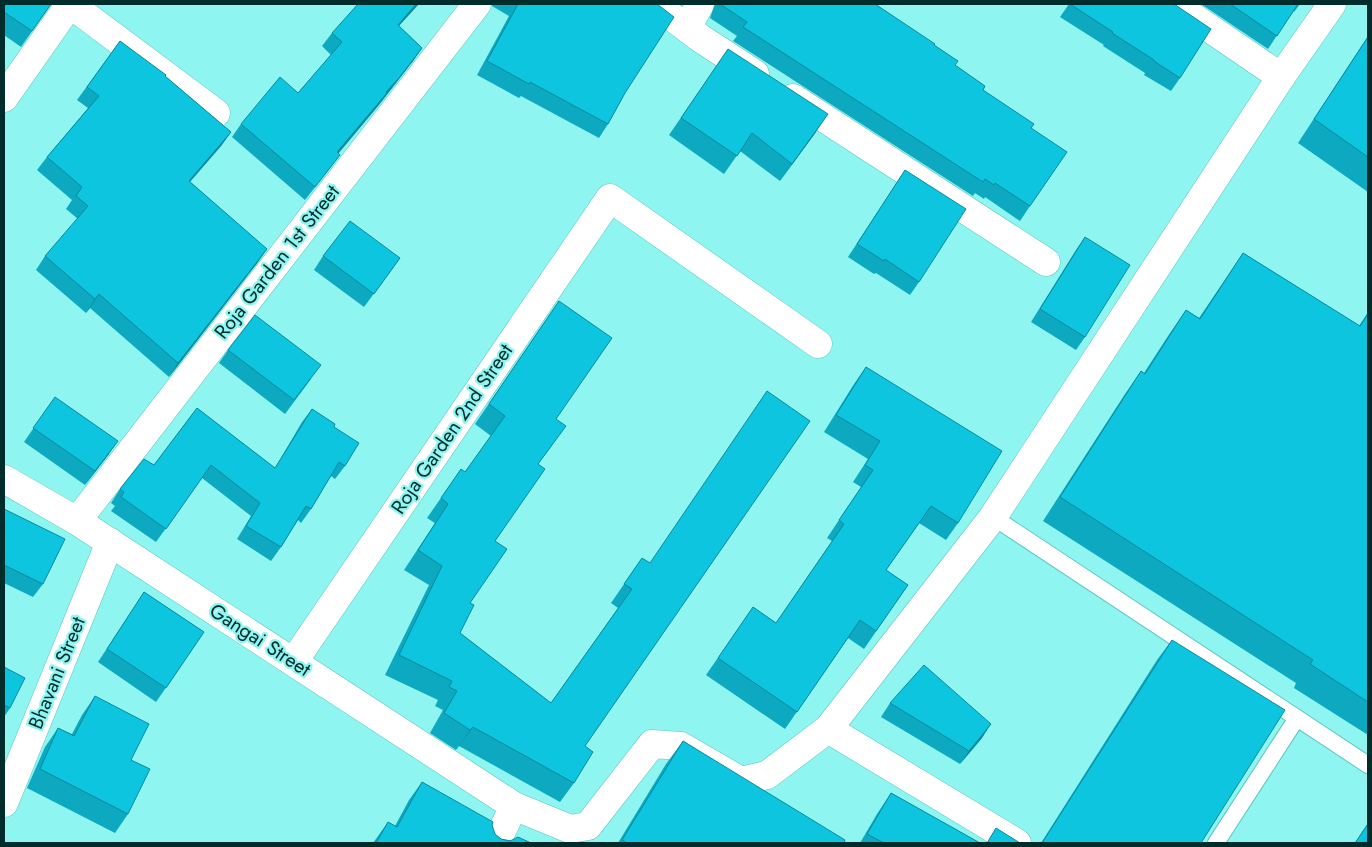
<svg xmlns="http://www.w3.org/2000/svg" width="1372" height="847" viewBox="0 0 1372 847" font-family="Jost,sans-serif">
<rect width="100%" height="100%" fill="#8ff5f1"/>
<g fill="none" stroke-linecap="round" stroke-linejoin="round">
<defs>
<g id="service">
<polyline points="993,517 1368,765"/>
<polyline points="1216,843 1297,718"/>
</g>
<g id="minor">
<polyline points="70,4 216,113"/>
<polyline points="655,4 700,38 755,74"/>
<polyline points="1174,4 1281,77"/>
<polyline points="687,28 700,4"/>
<polyline points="4,98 70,4"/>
<polyline points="793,98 1046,262"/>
<polyline points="4,479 77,521 514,806 570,829 588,826 652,744 681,746 741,781 767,775 828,729 993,517 1281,77 1332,4"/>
<polyline points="77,521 477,4"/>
<polyline points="294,661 610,198 818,344"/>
<polyline points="828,729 1017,843"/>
<polyline points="4,803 110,542"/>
<polyline points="496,843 514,806"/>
</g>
</defs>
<use href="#service" stroke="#5ec5c1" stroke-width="18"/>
<use href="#minor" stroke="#5ec5c1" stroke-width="29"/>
<use href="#service" stroke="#fff" stroke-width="16"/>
<use href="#minor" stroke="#fff" stroke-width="28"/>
</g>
<g fill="#0ca9c1">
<polygon points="4,4 51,4 21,47 4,35"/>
<polygon points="492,4 657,4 625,93 608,124 599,138 521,96 519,98 477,75 509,16 492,6"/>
<polygon points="715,4 875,4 934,46 955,65 983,90 1031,128 1030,206 1020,221 985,197 984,199 975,193 973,196 733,41 737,36 710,18"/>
<polygon points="1069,4 1174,4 1180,78 1171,91 1144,75 1145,73 1103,46 1104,45 1060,17"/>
<polygon points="1201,4 1300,4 1294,12 1293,11 1268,49"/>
<polygon points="399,26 422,48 413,61 378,106 338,153 330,168 305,200 232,137 241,124 298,93 331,55 322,46 332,33"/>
<polygon points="1368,36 1368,192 1298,143"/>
<polygon points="120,41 165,76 231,132 221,146 190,182 267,249 258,262 169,377 90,308 86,313 36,270 45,256 78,219 66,209 72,200 37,170 47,157 88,108 77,100"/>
<polygon points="728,49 816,132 780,181 740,151 724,174 669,135"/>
<polygon points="905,170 919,282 910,295 876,273 874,274 848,257"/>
<polygon points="1085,237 1085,337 1076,350 1031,322 1076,250"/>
<polygon points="1243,253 1359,326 1368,312 1368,735 1294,688 1296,683 1043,521 1125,394 1141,371 1144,373 1170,333 1186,310 1199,318"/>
<polygon points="323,256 400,258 364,307 314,270"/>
<polygon points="559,301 556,419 552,445 538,464 495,541 470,603 460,633 551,703 618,608 611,603 642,558 574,783 560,802 459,746 456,750 430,733 443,710 435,706 438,700 385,675 429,585 404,570 435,523 427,518 461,469 465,472 491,436 475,424"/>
<polygon points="228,350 311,379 285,414 219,363"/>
<polygon points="866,367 958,523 946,540 919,523 886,570 908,585 864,649 848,638 785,729 706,675 753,607 776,623 832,541 827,538 861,487 853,482 868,459 824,432 854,384"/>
<polygon points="55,397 109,454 85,485 24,442"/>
<polygon points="197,408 275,468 302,422 312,409 334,427 345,466 335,479 331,476 311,509 301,523 298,520 281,547 271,561 237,539 251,516 202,478 156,542 111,511 115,506 111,503 120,489 154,465"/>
<polygon points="4,509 43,584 33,597 4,583"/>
<polygon points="144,592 204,632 156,702 98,662"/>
<polygon points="1172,640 1201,843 1041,843 1157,660"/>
<polygon points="4,667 10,708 4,717"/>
<polygon points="95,696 131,760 128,814 115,833 27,788 45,747 58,728 72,734 82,715"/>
<polygon points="890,703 982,738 960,764 881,717"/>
<polygon points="683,741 844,843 618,843 666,764"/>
<polygon points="422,782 492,825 495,834 501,839 531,843 373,843 388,822 395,826 409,800"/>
<polygon points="891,793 980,843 860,843 877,814"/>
<polygon points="1368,823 1368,843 1355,843"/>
</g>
<g fill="#0a8a9d">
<polygon points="416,4 419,4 388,38 398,25"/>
<polygon points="422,48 413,61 378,106 328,166 337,152"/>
<polygon points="828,114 816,132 780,181 792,164"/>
<polygon points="231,132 221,146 179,194 189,181"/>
<polygon points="267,249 258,262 169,377 178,363"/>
<polygon points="99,294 90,308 86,313 95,299"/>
<polygon points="118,441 109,454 85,485 95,471"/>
<polygon points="991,724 982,738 960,764 969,751"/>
<polygon points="473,727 459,746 456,750 470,730"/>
</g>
<g fill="#0ec5e0" stroke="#0a8a9d">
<polygon points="4,4 51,4 32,31 4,12"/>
<polygon points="358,4 416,4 398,25 422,48 399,78 386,92 387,93 337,152 340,155 315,187 241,124 280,77 298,93 342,42 332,33"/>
<polygon points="518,4 657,4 674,17 625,93 608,124 530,82 529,84 487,61"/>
<polygon points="720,4 875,4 935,44 934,45 958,61 955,65 985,86 983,90 1034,124 1031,128 1067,152 1030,206 995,183 994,185 985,179 983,182 743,27 747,22"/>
<polygon points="1070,4 1174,4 1211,29 1180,78 1154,61 1154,60 1112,33 1113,32"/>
<polygon points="1230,4 1298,4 1277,36"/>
<polygon points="1368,37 1368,157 1314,119"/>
<polygon points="120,41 166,75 165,76 231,132 189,181 267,249 178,363 99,294 95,299 45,256 88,206 76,196 82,187 47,157 99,96 87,87"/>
<polygon points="728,49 828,114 792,164 752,133 737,156 681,118"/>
<polygon points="905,170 966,209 919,282 885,259 884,261 857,244"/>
<polygon points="350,221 400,258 374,294 323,256"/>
<polygon points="1085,237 1130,265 1085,337 1040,309"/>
<polygon points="1243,253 1360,326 1368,314 1368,702 1310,664 1313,660 1060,497 1141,371 1145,374 1186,310 1200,319"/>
<polygon points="559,301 612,338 556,419 566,426 538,464 545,469 495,541 507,549 470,603 474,605 460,633 551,703 632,589 624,584 642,558 650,563 767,391 810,421 585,746 593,752 574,783 473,727 470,730 444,713 457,691 449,687 452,681 399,655 442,566 418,550 448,504 441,498 461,469 465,472 505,416 489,404"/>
<polygon points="255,315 321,365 294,400 228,350"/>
<polygon points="866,367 1002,451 958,523 931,506 886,570 908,585 876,631 860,620 797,712 718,658 753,607 776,623 844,524 839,520 873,470 865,465 880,441 836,415"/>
<polygon points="55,397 118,441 95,471 33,428"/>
<polygon points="197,408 275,468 312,409 335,424 334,427 359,443 345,466 339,462 311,509 306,506 281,547 246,526 260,503 211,465 166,529 121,497 124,492 120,489 144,459 154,465"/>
<polygon points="4,509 65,539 43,584 4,565"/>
<polygon points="144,592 204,632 166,688 107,649"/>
<polygon points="1172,640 1285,710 1201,843 1042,843"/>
<polygon points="924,665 991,724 969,751 890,703"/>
<polygon points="4,667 25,678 10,708 4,705"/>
<polygon points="95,696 149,724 131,760 150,769 128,814 40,769 58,728 74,736"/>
<polygon points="683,741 845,840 844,843 627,843 622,840"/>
<polygon points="422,782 493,822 492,825 495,834 501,839 510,841 518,837 531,843 376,843 388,822 397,827"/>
<polygon points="891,793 980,843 884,843 867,834"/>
<polygon points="1368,824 1368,843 1355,843"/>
<polygon points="996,828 1020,843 987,843"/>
</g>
<g text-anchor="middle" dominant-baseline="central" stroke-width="4.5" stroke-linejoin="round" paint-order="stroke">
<g font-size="20" fill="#002d2c" stroke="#8ff5f1">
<text transform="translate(277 262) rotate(-52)">Roja Garden 1st Street</text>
<text transform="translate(452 429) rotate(-56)">Roja Garden 2nd Street</text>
<text transform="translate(260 640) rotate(33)">Gangai Street</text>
<text transform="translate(57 673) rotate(-68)">Bhavani Street</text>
</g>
</g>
<rect width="1372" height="847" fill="none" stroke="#002d2c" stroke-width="10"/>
</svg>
